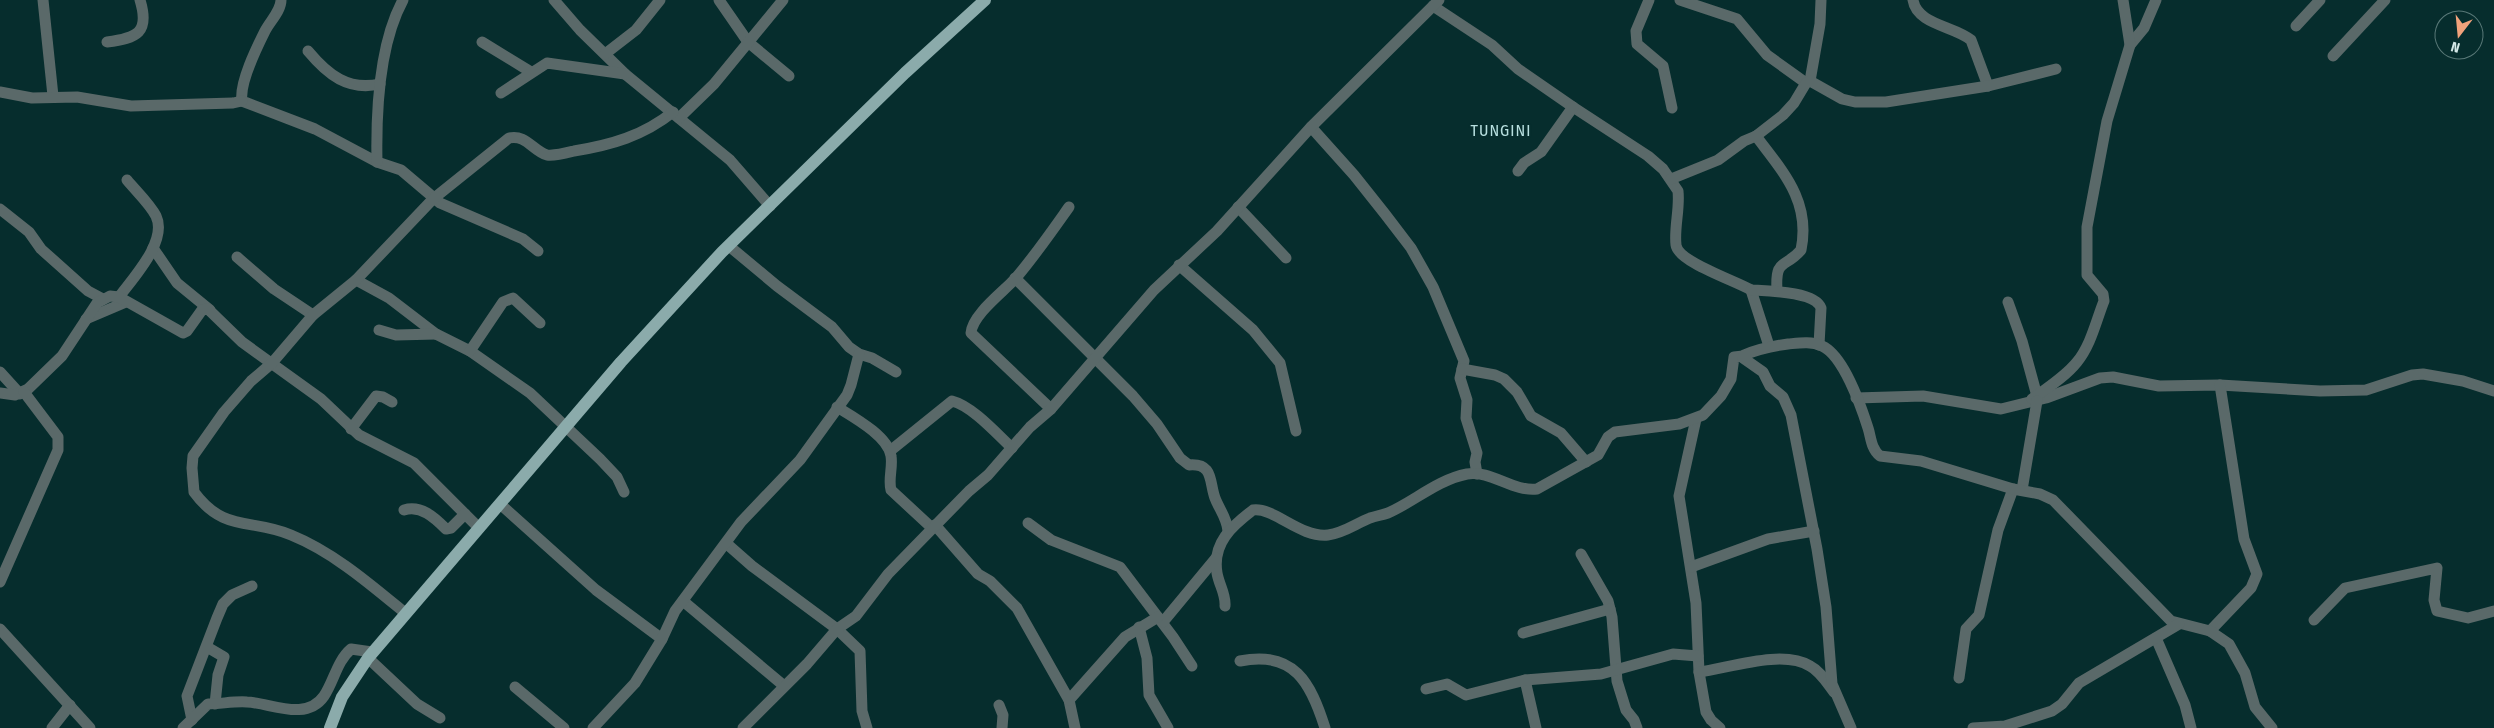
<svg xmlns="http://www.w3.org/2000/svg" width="2494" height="728" viewBox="0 0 2494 728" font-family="'Fira Sans Condensed',sans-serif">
<rect width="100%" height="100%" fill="#062d2d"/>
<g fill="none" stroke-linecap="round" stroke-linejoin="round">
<g stroke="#5a6969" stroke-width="11">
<polyline points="43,0 53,96"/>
<path d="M281 0C281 11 270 21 265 31 257 47 239 83 242 101L315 129 377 162 401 170 440 203 523 239 538 251"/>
<polyline points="554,0 580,30 625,74 730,160 770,206"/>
<polyline points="719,0 748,42 789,76"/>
<polyline points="1649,0 1636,31 1637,44 1663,66 1672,108"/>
<polyline points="1680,0 1737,19 1767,55 1806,83"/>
<path d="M1913 0C1917 25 1955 26 1971 40L1988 86"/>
<path d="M1433 6 1492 45 1518 69 1573 107 1648 156 1663 169 1678 191C1680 209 1674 227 1676 245 1678 262 1736 281 1751 290L1769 346"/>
<polyline points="2296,26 2320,0"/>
<path d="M107 42C137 38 150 33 140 0"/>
<polyline points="482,42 531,72"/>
<polyline points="2130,45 2144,28 2156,0"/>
<path d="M308 51C328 75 348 91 380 84"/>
<polyline points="605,54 636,30 660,0"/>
<polyline points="2333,56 2385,0"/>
<polyline points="1810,81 1820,24 1821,0"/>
<polyline points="0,92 32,98 77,97 131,106 233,103 242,101"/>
<polyline points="501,93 547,63 625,74"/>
<polyline points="679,118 714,84 783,0"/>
<polyline points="1311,127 1354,175 1385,214 1411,248 1433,287 1464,361 1460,378 1467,400 1466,418 1477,453 1475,462 1477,474"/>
<path d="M1756 136C1783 172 1811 201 1801 250 1785 269 1775 257 1777 291"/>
<path d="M377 162C376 113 379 44 403 0"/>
<polyline points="1518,171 1524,163 1541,152 1573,107"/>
<polyline points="1671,179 1718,160 1744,141 1756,136 1783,115 1794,103 1806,83 1810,81 1842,99 1855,102 1886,102 1988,86 2056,69"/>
<polyline points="1238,207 1286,258"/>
<polyline points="0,209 29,232 41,249 88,291 103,299"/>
<polyline points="729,246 777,286 832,327 849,347 859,354 872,358 896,372"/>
<polyline points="153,248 177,283 210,310"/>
<polyline points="237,257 274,289 313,315"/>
<polyline points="1179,265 1253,330 1280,363 1296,431"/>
<path d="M1015 278 1133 396 1157 424 1180 458 1189 465C1214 463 1209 482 1215 498 1219 509 1227 518 1228 531"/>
<polyline points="356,280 389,298 436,334 470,351 530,393 600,459 617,477 624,492"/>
<path d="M1751 290C1767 291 1815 291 1821 308L1819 345"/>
<path d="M119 297C133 278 168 241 156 216 150 204 136 191 127 180"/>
<polyline points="2008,302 2022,341 2037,396"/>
<polyline points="86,319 126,302"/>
<polyline points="379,330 396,335 436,334"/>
<polyline points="470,351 503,302 513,298 540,323"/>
<polyline points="1462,369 1495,375 1504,379 1517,392 1531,416 1561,433 1586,462"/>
<polyline points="0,372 20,394"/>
<polyline points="0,393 15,395 28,389 62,356 97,303 110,296 119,297 183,333 187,331 202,310 208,309 242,342 321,399 359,435 414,463 479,528"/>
<polyline points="1856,398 1923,396 2001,409 2046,398 2100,378 2113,377 2159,386 2220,385 2320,391 2366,390 2412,375 2423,374 2463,381 2494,391"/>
<path d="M2032 399C2047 388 2065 377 2077 362 2091 345 2096 321 2104 301L2103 294 2087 275V227L2107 121 2130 45 2123 0"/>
<path d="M837 407C853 417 888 436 891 456 893 467 888 479 891 490L932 528"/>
<path d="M1051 409 971 333C972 315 1003 292 1015 279 1034 257 1052 231 1069 207"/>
<polyline points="1696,419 1679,496 1696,603 1699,672 1706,712 1711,720 1720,728"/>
<polyline points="351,429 376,396 383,397 392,402"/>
<path d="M890 451 952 401C972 406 996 433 1012 448"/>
<polyline points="2022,490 2037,401"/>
<polyline points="500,504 596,590 662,639"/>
<path d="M404 510C421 505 434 517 446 529L451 528 465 514"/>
<polyline points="1028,523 1051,540 1120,567 1173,637 1192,666"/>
<polyline points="935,525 978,574 990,581 1017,608 1069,700 1075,728"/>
<polyline points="727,544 752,566 837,629 860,651 862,711 867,728"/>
<polyline points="1581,554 1608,601 1612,617 1617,681 1626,710 1634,720 1637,728"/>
<polyline points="1691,567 1768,539 1814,531"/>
<polyline points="0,582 58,450 58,437 24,392"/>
<polyline points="683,601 783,685"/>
<path d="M1225 606C1226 594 1219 585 1217 573 1212 543 1232 526 1253 510 1274 507 1300 538 1328 535 1344 533 1355 524 1370 518 1376 516 1382 515 1388 513 1415 501 1437 480 1467 474 1491 470 1513 492 1537 489L1598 455 1608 437 1615 432 1679 424 1703 415 1721 396 1731 379 1734 357 1743 356"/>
<path d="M404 612C370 584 333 552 291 535 251 518 224 533 194 492L192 468 193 456 224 412 251 381 272 363 313 315 356 280 433 199 509 138C526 134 533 151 547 155 555 156 566 153 574 151 611 145 643 136 673 112"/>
<polyline points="2314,620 2345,588 2437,568 2434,600 2437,611 2468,618 2494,611"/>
<polyline points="1163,622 1216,558"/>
<polyline points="1139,627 1147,658 1149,695 1168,728"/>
<polyline points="0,629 90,728"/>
<polyline points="2210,631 2251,588 2257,574 2244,539 2220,385"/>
<polyline points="1523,633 1610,609"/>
<polyline points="2156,638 2185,705 2191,728"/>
<polyline points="207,647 224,657 218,675 215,704"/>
<polyline points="368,658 417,704 440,718"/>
<path d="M1240 661C1294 650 1311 683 1325 728"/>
<path d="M1699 672C1729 668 1783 649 1810 666 1820 671 1827 683 1834 692"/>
<polyline points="1959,678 1966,629 1979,615 1998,530 2013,489"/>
<polyline points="1525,680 1536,728"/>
<polyline points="515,687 564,728"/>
<polyline points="1426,689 1447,684 1466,695 1525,680 1601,674 1673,654 1698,656"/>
<polyline points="1069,700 1125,637 1158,617"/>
<polyline points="999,705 1003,715 1002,728"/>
<polyline points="192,720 187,696 217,618 223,604 232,595 252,586"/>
<polyline points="52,728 70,705"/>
<path d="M183 728 208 704C221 704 234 701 247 702 271 703 306 722 324 696 334 681 337 661 351 649L372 652"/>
<polyline points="593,728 635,683 662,639 675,611 741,522 800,460 847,395 851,385 859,354"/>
<polyline points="743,728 807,664 837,629 856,616 888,574 969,491 988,475 1030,427 1051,409 1154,290 1217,231 1311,127 1439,0"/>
<path d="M1851 728 1832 684 1826 607 1817 549 1791 415 1783 397 1770 386 1763 372 1743 358 1744 355C1759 349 1772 346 1788 344 1799 343 1811 341 1822 346 1843 355 1861 406 1868 428 1871 437 1871 449 1880 456L1921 461 2013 489 2040 494 2053 500 2171 621 2210 631 2229 644 2245 673 2255 707 2272 728"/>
<polyline points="1973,728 2005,726 2052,711 2062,704 2079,683 2179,624"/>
</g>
<polyline stroke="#8babab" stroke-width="12" points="330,728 342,697 368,658 621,362 722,252 905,73 985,0"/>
</g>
<g text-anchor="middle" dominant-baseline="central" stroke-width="4" stroke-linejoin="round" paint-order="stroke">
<g font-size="16" letter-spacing="1" fill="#b7dfdf" stroke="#062d2d">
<text x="1501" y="130">TUNGINI</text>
</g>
</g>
<g transform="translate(2459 35) rotate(196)"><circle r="24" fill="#062d2d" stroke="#587877"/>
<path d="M0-4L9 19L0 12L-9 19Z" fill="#f1a27b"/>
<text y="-8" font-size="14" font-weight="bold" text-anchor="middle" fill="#d4e8e7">N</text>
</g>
</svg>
